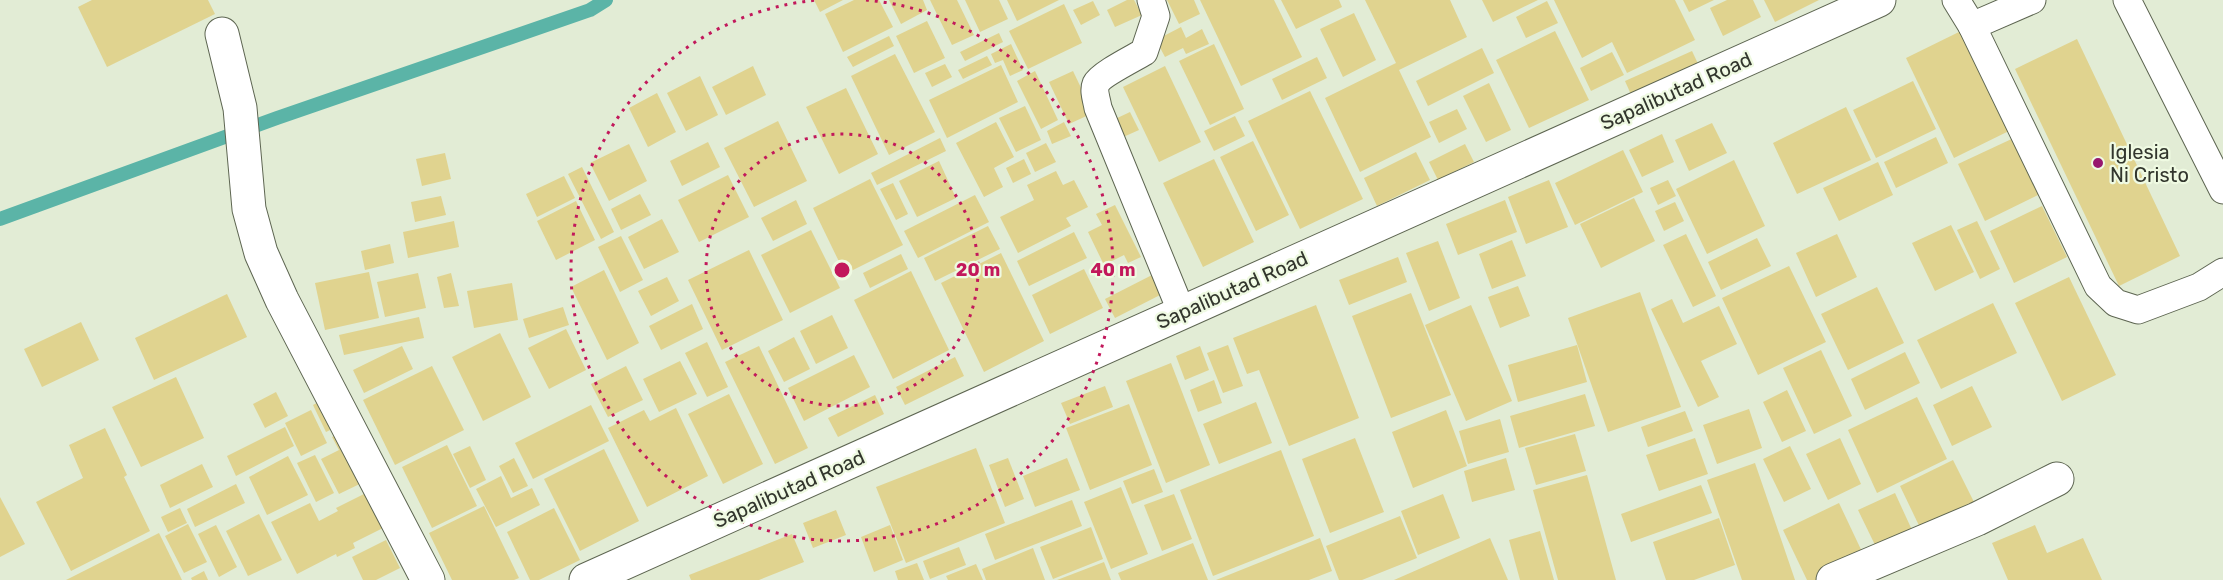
<svg xmlns="http://www.w3.org/2000/svg" width="2223" height="580" viewBox="0 0 2223 580" font-family="Rubik,sans-serif">
<rect width="100%" height="100%" fill="#e2ecd5"/>
<g fill="none" stroke-linecap="round" stroke-linejoin="round">
<polyline stroke="#5bb4a7" stroke-width="14" points="0,219 277,118 590,10 606,0"/>
</g>
<g fill="#e0d38f">
<polygon points="92,0 208,0 215,14 107,67 78,7"/>
<polygon points="814,0 843,0 820,12"/>
<polygon points="854,0 879,0 893,27 843,52 825,14"/>
<polygon points="889,0 923,0 927,10 901,24"/>
<polygon points="930,0 957,0 974,35 952,45"/>
<polygon points="965,0 999,0 1008,19 980,32"/>
<polygon points="1007,0 1059,0 1017,21"/>
<polygon points="1127,0 1134,0 1142,15 1115,27 1107,10"/>
<polygon points="1167,0 1194,0 1200,14 1179,24"/>
<polygon points="1200,0 1274,0 1302,57 1241,86"/>
<polygon points="1281,0 1339,0 1342,7 1296,29"/>
<polygon points="1365,0 1450,0 1467,37 1399,70 1431,137 1360,172 1325,98 1396,63"/>
<polygon points="1482,0 1538,0 1493,22"/>
<polygon points="1554,0 1675,0 1695,40 1627,73 1612,42 1582,58"/>
<polygon points="1683,0 1714,0 1689,12"/>
<polygon points="1727,0 1753,0 1761,17 1723,36 1710,8"/>
<polygon points="1764,0 1819,0 1775,22"/>
<polygon points="1093,1 1100,15 1081,25 1073,10"/>
<polygon points="1547,1 1558,23 1526,38 1516,17"/>
<polygon points="1064,4 1082,43 1028,69 1009,31"/>
<polygon points="1354,13 1376,60 1343,77 1320,29"/>
<polygon points="927,21 945,58 914,73 896,36"/>
<polygon points="1181,27 1186,38 1202,29 1209,44 1186,54 1183,48 1165,57 1156,40"/>
<polygon points="1965,29 2013,129 1954,158 1906,58"/>
<polygon points="1555,31 1589,100 1529,128 1496,60"/>
<polygon points="999,33 1003,42 965,61 960,52"/>
<polygon points="889,36 894,46 853,67 847,57"/>
<polygon points="2077,39 2180,256 2119,286 2015,69"/>
<polygon points="1011,44 1023,70 1010,76 1003,60 995,63 991,54"/>
<polygon points="1214,44 1244,109 1210,125 1179,61"/>
<polygon points="1482,48 1494,73 1428,106 1416,81"/>
<polygon points="1692,51 1700,68 1633,99 1625,81"/>
<polygon points="1612,52 1624,75 1591,91 1580,68"/>
<polygon points="895,54 935,132 889,155 851,76"/>
<polygon points="987,56 992,65 963,79 958,70"/>
<polygon points="1317,57 1327,78 1282,100 1272,79"/>
<polygon points="945,64 952,77 932,87 925,73"/>
<polygon points="1001,65 1018,102 947,138 929,100"/>
<polygon points="753,66 766,95 726,115 712,87"/>
<polygon points="1165,66 1201,142 1159,162 1123,87"/>
<polygon points="1035,71 1058,120 1041,129 1017,81"/>
<polygon points="1073,71 1093,113 1069,124 1049,82"/>
<polygon points="700,76 718,115 686,131 667,93"/>
<polygon points="1913,81 1936,129 1876,158 1853,110"/>
<polygon points="1489,83 1511,130 1486,142 1463,96"/>
<polygon points="846,88 878,154 839,174 806,107"/>
<polygon points="1310,91 1363,199 1300,229 1248,121"/>
<polygon points="657,93 676,132 648,147 629,108"/>
<polygon points="1025,106 1041,140 1016,152 999,118"/>
<polygon points="1846,107 1871,160 1797,194 1773,143"/>
<polygon points="1457,109 1467,129 1439,143 1429,122"/>
<polygon points="1130,112 1139,130 1121,138 1113,120"/>
<polygon points="1235,116 1245,136 1214,151 1204,131"/>
<polygon points="778,121 807,181 754,207 724,148"/>
<polygon points="996,122 1014,157 994,168 1003,187 984,197 956,143"/>
<polygon points="1064,122 1071,136 1052,144 1047,131"/>
<polygon points="1712,123 1727,153 1689,171 1675,140"/>
<polygon points="1662,134 1674,162 1642,177 1629,150"/>
<polygon points="2018,136 2044,192 1985,221 1958,164"/>
<polygon points="1936,137 1948,163 1896,188 1884,162"/>
<polygon points="940,138 946,151 877,185 871,173"/>
<polygon points="1253,141 1289,215 1256,231 1220,157"/>
<polygon points="708,142 720,167 682,186 670,161"/>
<polygon points="1046,143 1056,162 1035,172 1026,153"/>
<polygon points="629,144 647,181 609,201 590,163"/>
<polygon points="1465,144 1474,162 1438,180 1429,162"/>
<polygon points="1623,150 1643,192 1575,225 1555,183"/>
<polygon points="1416,152 1430,180 1377,206 1364,178"/>
<polygon points="445,153 451,179 422,186 416,159"/>
<polygon points="1024,159 1031,174 1013,183 1006,168"/>
<polygon points="1214,159 1254,242 1203,267 1163,183"/>
<polygon points="1734,160 1765,226 1707,254 1676,189"/>
<polygon points="939,161 956,198 917,217 899,181"/>
<polygon points="1878,162 1893,195 1839,221 1823,188"/>
<polygon points="582,167 614,232 601,239 568,174"/>
<polygon points="1056,171 1063,185 1074,180 1088,207 1066,218 1071,226 1018,253 1000,217 1034,200 1027,185"/>
<polygon points="728,175 749,217 699,242 678,200"/>
<polygon points="564,176 575,198 537,217 526,194"/>
<polygon points="870,179 903,245 845,274 813,208"/>
<polygon points="1549,180 1568,227 1526,244 1508,197"/>
<polygon points="1668,180 1676,196 1658,205 1650,188"/>
<polygon points="893,183 908,214 896,220 880,189"/>
<polygon points="640,194 651,215 621,230 611,209"/>
<polygon points="975,195 989,222 918,258 904,231"/>
<polygon points="441,196 446,215 415,222 411,202"/>
<polygon points="1634,198 1655,241 1601,268 1580,224"/>
<polygon points="796,200 807,224 773,241 761,218"/>
<polygon points="1505,200 1517,232 1458,255 1446,224"/>
<polygon points="576,201 595,240 556,260 537,221"/>
<polygon points="1675,202 1684,221 1664,231 1655,211"/>
<polygon points="1115,205 1141,257 1128,263 1124,255 1104,265 1088,232 1102,225 1096,214"/>
<polygon points="2042,206 2067,257 2014,283 1990,231"/>
<polygon points="662,219 679,252 644,269 628,237"/>
<polygon points="454,221 459,247 408,258 403,232"/>
<polygon points="1977,221 2000,269 1980,279 1957,230"/>
<polygon points="1951,225 1974,272 1935,291 1912,243"/>
<polygon points="988,226 1000,249 935,281 924,258"/>
<polygon points="811,230 840,288 790,313 761,255"/>
<polygon points="1074,232 1087,258 1029,286 1017,261"/>
<polygon points="1686,234 1716,296 1693,307 1663,245"/>
<polygon points="1837,234 1857,277 1816,297 1796,253"/>
<polygon points="621,236 643,280 620,292 598,247"/>
<polygon points="1757,238 1771,266 1721,290 1708,262"/>
<polygon points="1512,240 1526,276 1492,289 1479,254"/>
<polygon points="1438,241 1460,298 1429,311 1406,253"/>
<polygon points="390,244 394,263 365,270 361,251"/>
<polygon points="749,250 783,320 722,350 688,280"/>
<polygon points="1001,253 1044,341 984,372 941,283"/>
<polygon points="901,254 908,269 870,288 863,273"/>
<polygon points="1398,257 1407,282 1349,305 1339,280"/>
<polygon points="1789,266 1826,342 1758,375 1722,298"/>
<polygon points="1084,269 1103,308 1050,334 1032,295"/>
<polygon points="604,270 639,343 607,360 571,287"/>
<polygon points="911,271 949,350 893,379 854,300"/>
<polygon points="369,272 379,318 325,330 315,283"/>
<polygon points="418,273 426,308 385,317 377,282"/>
<polygon points="451,273 459,306 444,308 437,277"/>
<polygon points="1154,274 1164,293 1115,318 1105,299"/>
<polygon points="667,277 679,301 651,316 638,291"/>
<polygon points="2069,277 2116,375 2062,401 2015,303"/>
<polygon points="512,283 518,320 474,328 467,291"/>
<polygon points="1518,286 1530,316 1500,328 1488,297"/>
<polygon points="1877,287 1904,343 1848,370 1821,314"/>
<polygon points="1640,292 1681,407 1608,432 1568,318"/>
<polygon points="1411,293 1451,395 1391,418 1352,316"/>
<polygon points="227,294 247,337 154,380 135,338"/>
<polygon points="1672,299 1683,323 1719,306 1737,344 1701,361 1719,397 1698,407 1651,309"/>
<polygon points="1993,303 2017,353 1941,389 1917,340"/>
<polygon points="692,304 703,329 661,350 649,326"/>
<polygon points="1316,305 1359,418 1289,446 1259,370 1247,374 1233,338"/>
<polygon points="1471,305 1512,401 1466,421 1425,325"/>
<polygon points="563,307 569,325 529,338 523,319"/>
<polygon points="832,315 848,348 816,364 800,331"/>
<polygon points="419,317 424,338 344,355 339,335"/>
<polygon points="81,322 99,360 42,387 24,349"/>
<polygon points="566,329 586,370 549,389 528,348"/>
<polygon points="500,333 531,397 483,421 452,357"/>
<polygon points="794,337 810,369 784,382 768,351"/>
<polygon points="707,342 728,387 707,397 685,353"/>
<polygon points="1228,345 1243,386 1223,393 1207,353"/>
<polygon points="1577,345 1587,382 1518,402 1508,365"/>
<polygon points="402,346 413,369 364,393 353,370"/>
<polygon points="759,346 808,448 775,464 725,362"/>
<polygon points="1200,346 1209,370 1185,380 1176,356"/>
<polygon points="1821,350 1852,416 1814,434 1783,368"/>
<polygon points="1905,352 1920,383 1865,410 1851,379"/>
<polygon points="854,355 870,387 804,421 788,388"/>
<polygon points="955,357 964,376 905,405 896,387"/>
<polygon points="680,361 697,394 659,412 643,379"/>
<polygon points="1171,363 1210,465 1166,483 1126,381"/>
<polygon points="432,366 464,430 395,465 363,400"/>
<polygon points="626,366 643,400 608,417 591,384"/>
<polygon points="176,377 204,438 141,467 112,407"/>
<polygon points="1214,380 1222,403 1198,412 1190,390"/>
<polygon points="1105,386 1113,407 1070,424 1061,403"/>
<polygon points="1972,386 1992,427 1952,446 1933,405"/>
<polygon points="1787,390 1806,431 1782,442 1763,402"/>
<polygon points="276,392 288,416 265,428 253,404"/>
<polygon points="729,394 763,464 723,484 688,414"/>
<polygon points="1585,394 1595,426 1519,448 1510,416"/>
<polygon points="875,395 884,414 838,437 828,418"/>
<polygon points="330,396 343,424 326,432 313,405"/>
<polygon points="1917,397 1947,459 1877,493 1848,430"/>
<polygon points="1256,402 1272,443 1219,464 1203,424"/>
<polygon points="1129,404 1152,465 1090,490 1066,428"/>
<polygon points="591,405 609,441 533,479 515,443"/>
<polygon points="676,408 708,476 647,507 608,428 644,410 650,421"/>
<polygon points="1749,409 1762,448 1717,464 1703,425"/>
<polygon points="311,410 327,443 301,456 285,423"/>
<polygon points="1446,410 1467,466 1413,488 1392,432"/>
<polygon points="1685,411 1693,431 1648,447 1641,427"/>
<polygon points="1500,419 1509,452 1468,464 1459,431"/>
<polygon points="285,427 294,446 236,476 227,456"/>
<polygon points="105,428 127,475 124,477 150,531 71,571 36,502 83,478 69,445"/>
<polygon points="346,430 370,479 339,494 321,459 339,450 332,437"/>
<polygon points="1575,434 1586,471 1536,485 1525,448"/>
<polygon points="1355,438 1384,512 1330,533 1302,459"/>
<polygon points="1695,438 1708,474 1659,491 1646,455"/>
<polygon points="1840,438 1861,484 1828,500 1806,454"/>
<polygon points="447,445 477,506 432,528 402,467"/>
<polygon points="470,446 486,480 470,488 453,454"/>
<polygon points="1790,446 1811,489 1784,502 1763,459"/>
<polygon points="976,448 1005,523 906,563 876,487"/>
<polygon points="604,449 639,521 580,551 544,479"/>
<polygon points="1281,450 1314,536 1213,576 1180,490"/>
<polygon points="315,455 334,493 316,502 297,463"/>
<polygon points="288,456 308,495 267,515 249,477"/>
<polygon points="514,458 528,486 513,493 499,466"/>
<polygon points="1008,458 1024,499 1005,507 989,465"/>
<polygon points="1067,458 1080,490 1035,507 1023,476"/>
<polygon points="1506,458 1515,490 1472,502 1464,471"/>
<polygon points="1953,460 1979,512 1925,538 1900,486"/>
<polygon points="1755,463 1795,580 1742,580 1707,480"/>
<polygon points="202,464 213,487 170,508 160,485"/>
<polygon points="1154,469 1163,492 1132,504 1123,481"/>
<polygon points="1587,475 1616,580 1558,580 1533,490"/>
<polygon points="501,476 511,498 532,488 540,505 496,527 476,489"/>
<polygon points="236,484 245,503 195,527 187,509"/>
<polygon points="1701,485 1712,513 1631,542 1621,514"/>
<polygon points="1121,487 1148,554 1111,569 1084,502"/>
<polygon points="376,488 393,523 353,543 355,548 337,557 336,554 297,574 271,522 310,503 319,521 338,511 336,508"/>
<polygon points="1895,493 1912,530 1876,547 1858,510"/>
<polygon points="1174,494 1192,539 1162,551 1144,505"/>
<polygon points="1443,494 1460,538 1418,555 1401,511"/>
<polygon points="0,497 25,544 0,557"/>
<polygon points="1072,500 1082,526 995,560 985,534"/>
<polygon points="1839,503 1865,558 1819,580 1807,580 1783,530"/>
<polygon points="484,506 519,578 514,580 452,580 429,533"/>
<polygon points="180,508 187,523 168,532 161,517"/>
<polygon points="554,508 580,560 539,580 530,580 507,532"/>
<polygon points="836,510 846,535 813,548 803,523"/>
<polygon points="259,514 282,560 248,576 226,531"/>
<polygon points="1400,516 1417,558 1362,580 1339,580 1326,546"/>
<polygon points="1719,518 1735,565 1694,580 1666,580 1653,542"/>
<polygon points="188,524 207,562 184,573 165,536"/>
<polygon points="216,525 237,567 219,577 198,534"/>
<polygon points="890,525 903,560 874,572 861,537"/>
<polygon points="2035,525 2047,553 2083,538 2102,580 2008,580 1992,543"/>
<polygon points="1091,527 1103,559 1053,579 1040,547"/>
<polygon points="1540,531 1554,580 1520,580 1509,540"/>
<polygon points="159,533 182,580 66,580"/>
<polygon points="792,534 804,562 759,580 691,580 689,575"/>
<polygon points="1320,538 1332,571 1309,580 1216,580"/>
<polygon points="1490,538 1508,580 1394,580"/>
<polygon points="386,540 400,568 376,580 363,580 352,557"/>
<polygon points="1193,543 1208,580 1121,580 1118,573"/>
<polygon points="959,547 966,565 930,579 923,561"/>
<polygon points="1033,548 1045,580 986,580 982,569"/>
<polygon points="1104,562 1111,580 1057,580"/>
<polygon points="917,563 924,580 898,580 895,571"/>
<polygon points="976,564 983,580 948,580 946,576"/>
<polygon points="204,571 208,580 192,580 191,578"/>
</g>
<g fill="none" stroke-linecap="round" stroke-linejoin="round">
<defs>
<g id="service">
<path d="M1151 0 1156 16 1144 52C1134 58 1100 75 1096 84 1093 91 1097 101 1098 108L1182 313"/>
<polyline points="1956,0 1972,26 2032,0"/>
<polyline points="2127,0 2223,190"/>
<polyline points="1972,26 2098,286 2116,303 2138,310 2199,287 2223,272"/>
</g>
<g id="minor">
<polyline points="222,34 240,108 249,209 261,253 282,300 428,580"/>
<polyline points="1833,580 1977,519 2057,479"/>
</g>
<polyline id="tertiary" points="586,580 1879,0"/>
</defs>
<use href="#service" stroke="#5d6551" stroke-width="29"/>
<use href="#minor" stroke="#5d6551" stroke-width="35"/>
<use href="#tertiary" stroke="#5d6551" stroke-width="35"/>
<use href="#service" stroke="#fff" stroke-width="27"/>
<use href="#minor" stroke="#fff" stroke-width="33"/>
<use href="#tertiary" stroke="#fff" stroke-width="33"/>
</g>
<g fill="none" stroke="#c2185b" stroke-width="3" stroke-dasharray="3 6">
<circle cx="842" cy="270" r="136"/>
<path d="M866 0A271 271 0 1 1 818 0"/>
</g>
<circle fill="#97176e" stroke="#effae2" stroke-width="2" cx="2098" cy="163" r="6"/>
<g text-anchor="middle" dominant-baseline="central" stroke-width="4.5" stroke-linejoin="round" paint-order="stroke">
<g font-size="20" fill="#32362d" stroke="#effae2">
<text transform="translate(1676 91) rotate(-24)">Sapalibutad Road</text>
<text transform="translate(1232 290) rotate(-24)">Sapalibutad Road</text>
<text transform="translate(789 489) rotate(-24)">Sapalibutad Road</text>
</g>
<g font-size="20" fill="#32362d" stroke="#effae2" text-anchor="start">
<text x="2110" y="152">Iglesia<tspan x="2110" dy="23">Ni Cristo</tspan></text>
</g>
</g>
<circle cx="842" cy="270" r="9" fill="#c2185b" stroke="#effae2" stroke-width="3"/>
<g font-size="18" text-anchor="middle" font-weight="bold" fill="#c2185b" stroke="#effae2" stroke-width="4.5" stroke-linejoin="round" paint-order="stroke">
<text x="978" y="276">20 m</text>
<text x="1113" y="276">40 m</text>
</g>
</svg>
